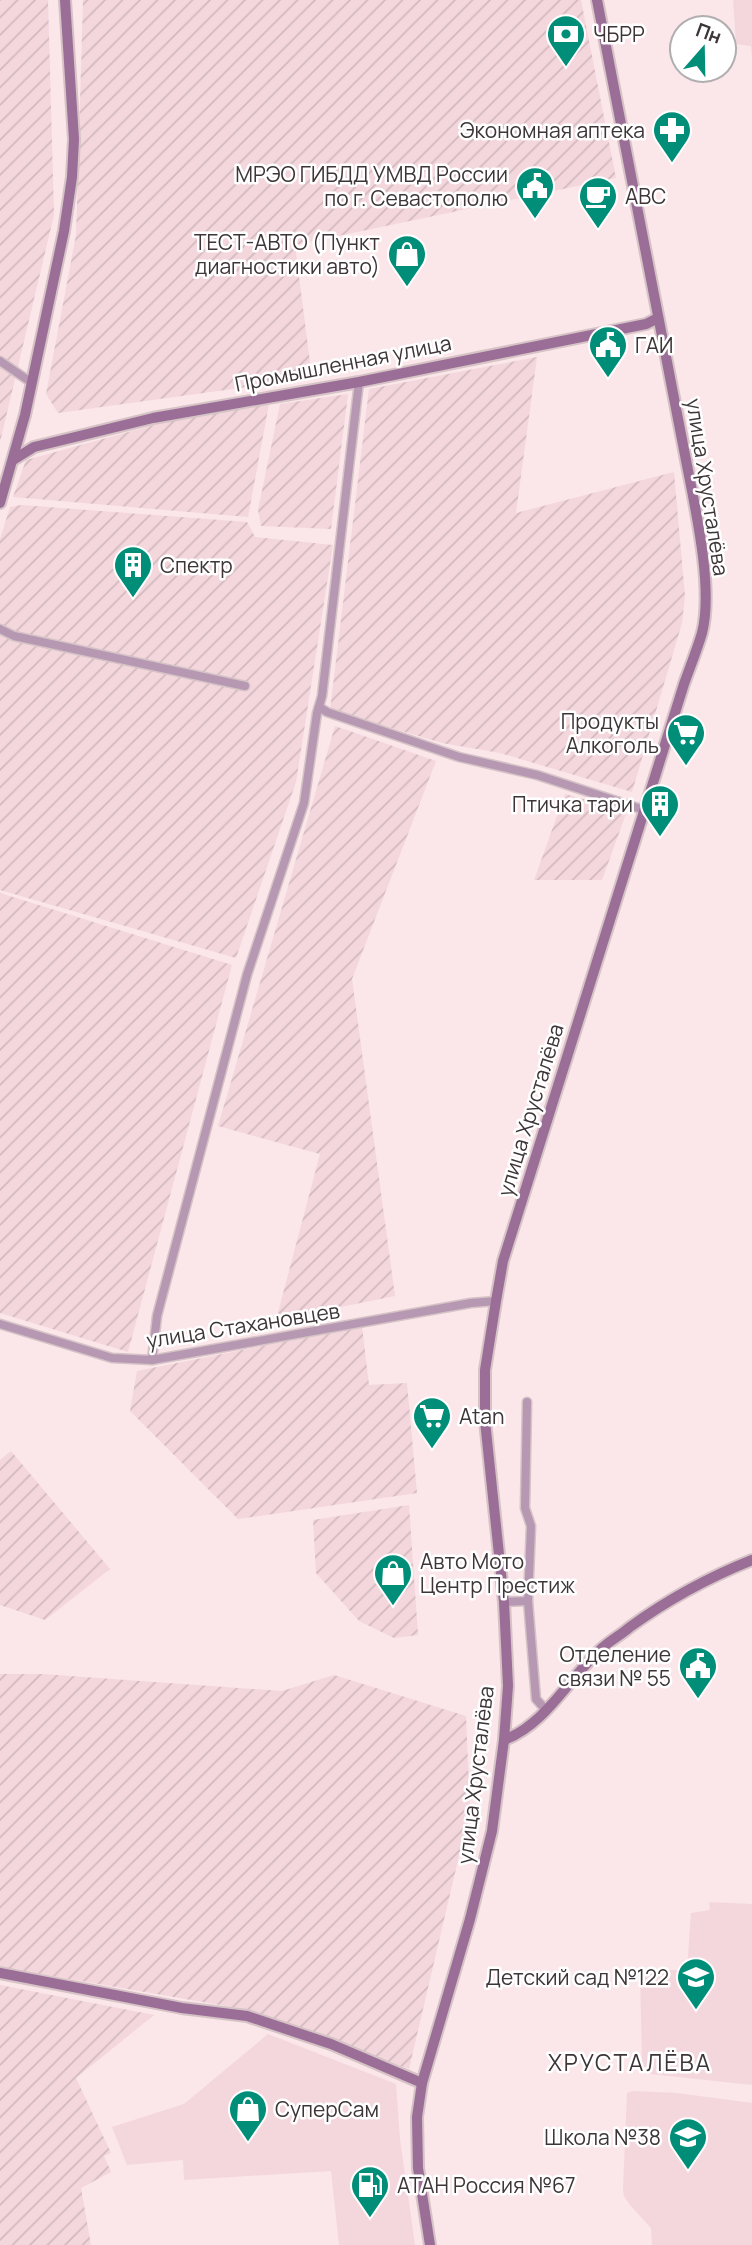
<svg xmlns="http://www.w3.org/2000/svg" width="752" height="2245" viewBox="0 0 752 2245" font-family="Manrope,sans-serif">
<defs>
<pattern id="industrial-furrows" width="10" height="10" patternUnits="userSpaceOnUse" patternTransform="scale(1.75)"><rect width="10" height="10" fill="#f4d7dd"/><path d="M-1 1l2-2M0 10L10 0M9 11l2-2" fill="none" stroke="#d2b9be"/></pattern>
</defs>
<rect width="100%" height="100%" fill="#fbe6ea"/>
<g fill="#f4d7dd">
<polygon points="733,0 752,0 752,59 751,46 736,44"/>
<polygon points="709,1902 752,1904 752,2085 650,2074 642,2064 640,1970 687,1970 691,1913 710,1910"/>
<polygon points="268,2034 396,2084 400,2139 415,2245 339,2245 331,2171 184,2180 183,2160 127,2165 112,2127 184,2104"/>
<polygon points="633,2091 677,2093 752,2103 752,2245 652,2245 651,2228 630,2205 624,2196 623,2190 627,2093"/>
</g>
<g fill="url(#industrial-furrows)">
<polygon points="0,0 48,0 54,215 0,442"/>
<polygon points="83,0 581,0 616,178 295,245 312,378 58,413 46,394 76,235"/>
<polygon points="537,357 516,513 674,472 685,596 682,623 632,792 500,753 442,743 330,710 369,389"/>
<polygon points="348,394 331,529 261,526 258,510 280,404"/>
<polygon points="269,404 248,517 13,497 26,460 161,423"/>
<polygon points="21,505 247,522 255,537 333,545 296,782 236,958 0,890 0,539 10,507"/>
<polygon points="335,726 436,761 352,979 395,1296 276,1320 320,1154 218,1126"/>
<polygon points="565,794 627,811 602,880 534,880"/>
<polygon points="0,893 232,965 128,1352 0,1313"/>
<polygon points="362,1326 369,1385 407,1383 417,1493 238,1519 130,1411 137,1371"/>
<polygon points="11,1451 110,1569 45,1620 0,1605 0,1460"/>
<polygon points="409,1505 418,1635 394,1638 359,1621 316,1573 313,1520"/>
<polygon points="0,1674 42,1674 282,1691 334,1675 466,1716 470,1809 409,2069 249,2010 0,1967"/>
<polygon points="0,1985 154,2015 76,2078 111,2153 104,2156 111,2172 81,2188 91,2245 0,2245"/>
</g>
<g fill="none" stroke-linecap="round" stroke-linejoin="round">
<defs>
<g id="minor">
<polyline points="0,361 32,383"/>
<polyline points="0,629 14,636 245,686"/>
<polyline points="319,707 327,712 459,757 537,775 644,810"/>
<polyline points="0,1324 112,1358 152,1360 471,1303 496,1301"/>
<polyline points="152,1360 157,1316 247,975 304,803 317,713 322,696 359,382"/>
<polyline points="528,1601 536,1699 546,1710"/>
<polyline points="504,1602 528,1601 531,1526 525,1508 527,1402"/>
</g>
<g id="secondary">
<polyline points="13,460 34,447 153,418 359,382 646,324 658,318"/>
<polyline points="0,503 25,415 64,231 72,177 74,139 65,0"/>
<path d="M504 1740C546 1724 568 1679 600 1650 609 1641 621 1635 630 1627 670 1598 707 1578 752 1560"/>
<polyline points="0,1973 182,2008 247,2016 331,2044 422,2083"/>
<path d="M430 2245 418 2168 417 2117 422 2083 470 1919 492 1831 504 1740 508 1686 504 1602 485 1421V1370L496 1301 503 1261 684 684C690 667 697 650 702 633 714 586 694 503 685 455L597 0"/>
</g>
</defs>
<use href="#minor" stroke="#d5c3c6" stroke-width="11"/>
<use href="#secondary" stroke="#d5c3c6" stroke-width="14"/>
<use href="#minor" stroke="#b798b3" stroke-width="8"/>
<use href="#secondary" stroke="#9b6e97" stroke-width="10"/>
</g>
<defs>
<symbol id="bank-pin" viewBox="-11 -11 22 30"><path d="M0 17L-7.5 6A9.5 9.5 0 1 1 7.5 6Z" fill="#008e78" stroke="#fff"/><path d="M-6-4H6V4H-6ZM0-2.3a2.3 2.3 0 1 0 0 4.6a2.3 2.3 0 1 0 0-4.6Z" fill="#fff"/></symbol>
<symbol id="pharmacy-pin" viewBox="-11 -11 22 30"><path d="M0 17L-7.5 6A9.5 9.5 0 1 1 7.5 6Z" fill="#008e78" stroke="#fff"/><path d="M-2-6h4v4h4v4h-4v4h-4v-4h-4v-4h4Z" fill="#fff"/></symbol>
<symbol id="civic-pin" viewBox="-11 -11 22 30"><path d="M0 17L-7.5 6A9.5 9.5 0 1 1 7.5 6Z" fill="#008e78" stroke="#fff"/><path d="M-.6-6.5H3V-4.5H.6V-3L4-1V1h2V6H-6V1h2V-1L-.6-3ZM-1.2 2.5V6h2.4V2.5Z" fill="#fff"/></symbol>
<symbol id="cafe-pin" viewBox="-11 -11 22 30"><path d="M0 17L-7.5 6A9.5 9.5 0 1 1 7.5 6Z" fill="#008e78" stroke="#fff"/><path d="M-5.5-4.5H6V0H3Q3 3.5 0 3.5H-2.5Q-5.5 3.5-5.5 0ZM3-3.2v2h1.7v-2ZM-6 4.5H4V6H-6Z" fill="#fff"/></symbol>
<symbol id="shop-pin" viewBox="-11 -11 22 30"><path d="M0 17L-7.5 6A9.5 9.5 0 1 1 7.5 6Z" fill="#008e78" stroke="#fff"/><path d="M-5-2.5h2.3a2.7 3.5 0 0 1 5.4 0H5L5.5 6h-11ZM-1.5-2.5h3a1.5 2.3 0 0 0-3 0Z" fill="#fff"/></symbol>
<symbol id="building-pin" viewBox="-11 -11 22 30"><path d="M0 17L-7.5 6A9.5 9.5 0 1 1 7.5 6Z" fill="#008e78" stroke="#fff"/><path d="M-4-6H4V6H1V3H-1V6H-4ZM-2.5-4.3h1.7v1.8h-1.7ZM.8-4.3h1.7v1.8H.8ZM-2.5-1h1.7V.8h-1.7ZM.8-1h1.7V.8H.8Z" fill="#fff"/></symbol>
<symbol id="supermarket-pin" viewBox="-11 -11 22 30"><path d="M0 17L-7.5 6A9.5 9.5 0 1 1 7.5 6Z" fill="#008e78" stroke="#fff"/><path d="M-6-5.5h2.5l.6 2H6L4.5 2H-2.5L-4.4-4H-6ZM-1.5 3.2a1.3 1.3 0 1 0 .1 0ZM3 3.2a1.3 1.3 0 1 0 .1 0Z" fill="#fff"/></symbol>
<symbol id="school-pin" viewBox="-11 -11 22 30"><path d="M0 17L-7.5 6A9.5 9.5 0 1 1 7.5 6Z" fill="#008e78" stroke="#fff"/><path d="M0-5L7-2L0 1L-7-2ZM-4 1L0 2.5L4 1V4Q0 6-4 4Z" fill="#fff"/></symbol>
<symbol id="fuel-pin" viewBox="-11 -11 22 30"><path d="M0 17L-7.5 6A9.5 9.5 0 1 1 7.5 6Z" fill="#008e78" stroke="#fff"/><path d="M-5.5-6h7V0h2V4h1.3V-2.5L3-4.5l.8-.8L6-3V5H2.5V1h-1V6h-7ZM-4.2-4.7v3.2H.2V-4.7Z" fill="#fff"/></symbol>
</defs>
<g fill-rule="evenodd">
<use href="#bank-pin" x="544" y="12" width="44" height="60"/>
<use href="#pharmacy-pin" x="650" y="108" width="44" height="60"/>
<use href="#civic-pin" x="513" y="164" width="44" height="60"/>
<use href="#cafe-pin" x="576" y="174" width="44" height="60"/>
<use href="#shop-pin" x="385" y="232" width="44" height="60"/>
<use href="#civic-pin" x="586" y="323" width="44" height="60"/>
<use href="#building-pin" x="111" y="543" width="44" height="60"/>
<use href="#supermarket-pin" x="664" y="711" width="44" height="60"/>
<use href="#building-pin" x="638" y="782" width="44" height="60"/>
<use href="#supermarket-pin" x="410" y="1394" width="44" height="60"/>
<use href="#shop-pin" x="371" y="1551" width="44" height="60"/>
<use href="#civic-pin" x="676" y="1644" width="44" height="60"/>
<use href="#school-pin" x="674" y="1955" width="44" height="60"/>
<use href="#shop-pin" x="226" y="2087" width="44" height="60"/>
<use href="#school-pin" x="666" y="2115" width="44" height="60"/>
<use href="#fuel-pin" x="348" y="2163" width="44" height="60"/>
</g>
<g text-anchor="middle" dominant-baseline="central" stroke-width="5" stroke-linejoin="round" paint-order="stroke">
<g font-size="21" fill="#3d3537" stroke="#fff" text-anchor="start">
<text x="593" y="34">ЧБРР</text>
<text x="645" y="130" text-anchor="end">Экономная аптека</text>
<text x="508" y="174" text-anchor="end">МРЭО ГИБДД УМВД России<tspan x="508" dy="24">по г. Севастополю</tspan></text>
<text x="625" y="196">АВС</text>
<text x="380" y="242" text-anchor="end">ТЕСТ-АВТО (Пункт<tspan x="380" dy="24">диагностики авто)</tspan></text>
<text x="635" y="345">ГАИ</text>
<text x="160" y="565">Спектр</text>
<text x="659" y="721" text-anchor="end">Продукты<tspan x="659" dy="24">Алкоголь</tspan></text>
<text x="633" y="804" text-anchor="end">Птичка тари</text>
<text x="459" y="1416">Atan</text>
<text x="420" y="1561">Авто Мото<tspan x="420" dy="24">Центр Престиж</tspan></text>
<text x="671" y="1654" text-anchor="end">Отделение<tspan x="671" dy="24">связи № 55</tspan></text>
<text x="669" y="1977" text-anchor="end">Детский сад №122</text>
<text x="275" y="2109">СуперСам</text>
<text x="661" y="2137" text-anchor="end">Школа №38</text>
<text x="397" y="2185">АТАН Россия №67</text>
</g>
<g font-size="21" fill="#3d3537" stroke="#fff">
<text transform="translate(343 363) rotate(-11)">Промышленная улица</text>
<text transform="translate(708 487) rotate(81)">улица Хрусталёва</text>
<text transform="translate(530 1110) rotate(-73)">улица Хрусталёва</text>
<text transform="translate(243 1325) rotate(-9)">улица Стахановцев</text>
<text transform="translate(475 1775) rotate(-83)">улица Хрусталёва</text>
</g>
<g font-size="23" letter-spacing="2" fill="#3d3537" stroke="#fff">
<text x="630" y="2062">ХРУСТАЛЁВА</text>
</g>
</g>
<g transform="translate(703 49) rotate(20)"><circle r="33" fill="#ffffff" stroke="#b1aeaf" stroke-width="2"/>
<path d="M0-5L12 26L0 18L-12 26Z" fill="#008e78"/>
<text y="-10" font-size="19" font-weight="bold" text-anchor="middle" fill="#3d3537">Пн</text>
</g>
</svg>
